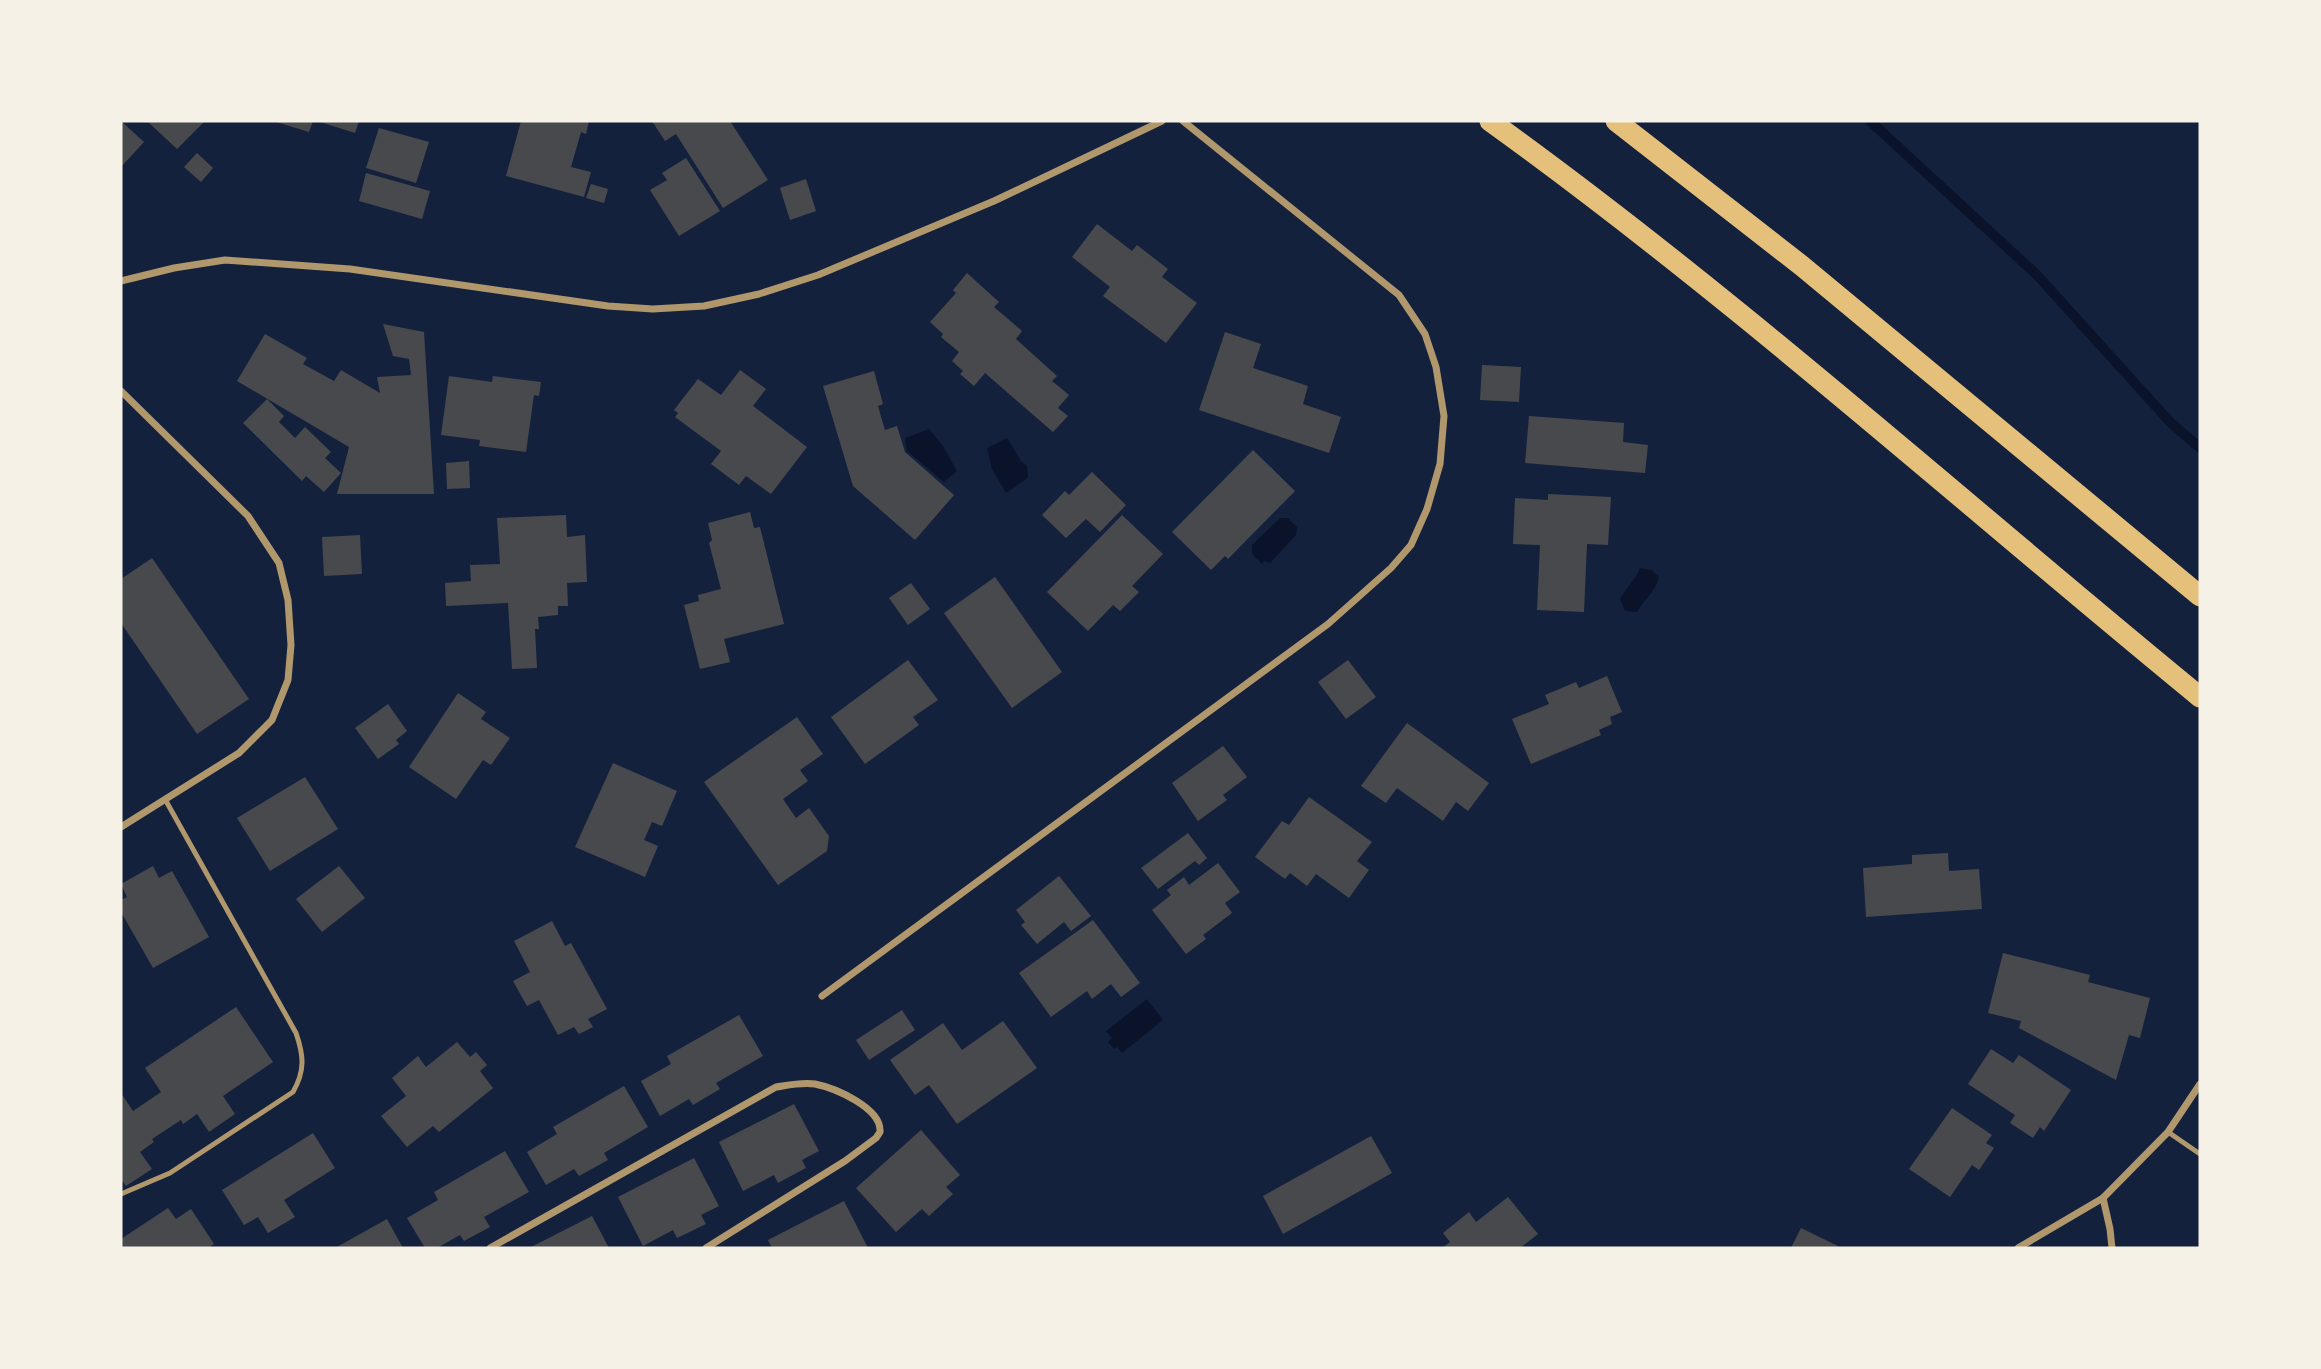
<svg xmlns="http://www.w3.org/2000/svg" width="2321" height="1369" viewBox="0 0 2321 1369" font-family="'Open Sans',sans-serif">
<rect width="100%" height="100%" fill="#14213d"/>
<g fill="#0b132b">
<polygon points="929,429 943,446 957,471 944,482 907,451 905,438"/>
<polygon points="1007,438 1021,461 1027,466 1028,478 1006,493 992,469 987,448"/>
<polygon points="1280,518 1288,518 1297,527 1296,535 1270,563 1264,561 1262,564 1252,554 1252,545"/>
<path d="M1640 568 1652 570 1659 577C1654 594 1645 598 1637 612L1625 611 1620 599C1626 587 1635 581 1640 568Z"/>
<polygon points="1147,999 1163,1020 1122,1053 1117,1047 1114,1049 1108,1042 1112,1038 1106,1031"/>
</g>
<g fill="none" stroke-linecap="round" stroke-linejoin="round">
<polyline stroke="#0b132b" stroke-width="10" points="1870,121 2037,275 2170,422 2200,448"/>
</g>
<g fill="#48494c">
<polygon points="121,121 144,142 121,167"/>
<polygon points="147,121 205,121 177,149"/>
<polygon points="273,121 313,121 309,132"/>
<polygon points="317,121 359,121 355,133"/>
<polygon points="521,121 589,121 586,134 581,132 571,167 591,172 584,197 506,176"/>
<polygon points="652,121 730,121 768,180 723,208 676,134 665,141"/>
<polygon points="379,128 429,142 416,183 366,168"/>
<polygon points="197,153 213,168 201,182 184,167"/>
<polygon points="686,158 720,211 679,236 650,190 667,180 662,173"/>
<polygon points="366,173 430,191 422,219 359,201"/>
<polygon points="806,179 816,211 790,220 780,188"/>
<polygon points="591,184 608,189 604,203 586,198"/>
<polygon points="1097,224 1132,251 1137,245 1168,269 1162,277 1197,303 1166,343 1103,296 1110,287 1072,257"/>
<polygon points="967,273 999,302 994,307 1022,331 1016,339 1057,376 1052,381 1069,395 1058,408 1068,416 1053,432 985,373 974,386 960,374 963,371 952,361 959,352 941,337 943,334 930,322 956,293 953,290"/>
<polygon points="383,324 424,332 434,494 337,494 349,447 237,381 265,334 307,358 303,364 334,381 341,370 380,393 377,377 411,375 409,359 393,356"/>
<polygon points="1225,332 1261,344 1253,368 1308,386 1303,404 1341,417 1329,453 1199,410"/>
<polygon points="1482,365 1521,367 1519,402 1480,400"/>
<polygon points="740,370 766,389 753,406 807,447 771,494 746,476 739,485 711,464 721,451 675,417 678,413 674,410 698,379 721,395"/>
<polygon points="874,371 883,404 878,406 885,430 897,426 905,452 954,495 915,540 853,486 823,386"/>
<polygon points="449,376 492,382 493,376 541,382 539,396 534,395 526,452 479,446 480,440 441,435"/>
<polygon points="267,399 284,416 279,422 295,438 305,427 331,452 325,458 341,473 324,492 306,476 302,481 243,423"/>
<polygon points="1529,416 1624,423 1623,442 1648,445 1645,473 1525,463"/>
<polygon points="1253,450 1295,491 1228,559 1225,556 1211,570 1172,532"/>
<polygon points="469,461 470,488 447,489 446,463"/>
<polygon points="1092,472 1126,505 1100,532 1086,519 1066,538 1042,515 1065,491 1069,495"/>
<polygon points="1548,494 1611,497 1608,545 1587,544 1584,612 1537,610 1540,545 1513,544 1515,498 1548,500"/>
<polygon points="750,512 754,528 760,527 784,624 724,639 730,662 700,669 684,605 699,601 698,595 721,589 709,543 712,540 708,523"/>
<polygon points="566,515 567,537 585,535 587,582 567,583 568,606 558,606 558,615 538,617 539,629 535,629 537,668 512,669 508,603 446,606 445,583 471,581 470,565 500,564 497,518"/>
<polygon points="1122,515 1163,554 1132,586 1139,592 1120,611 1113,605 1088,631 1047,592"/>
<polygon points="360,535 362,574 324,576 322,537"/>
<polygon points="152,558 249,699 197,734 121,623 121,579"/>
<polygon points="995,577 1062,672 1012,708 944,613"/>
<polygon points="911,583 930,609 908,625 889,598"/>
<polygon points="908,660 938,700 913,717 919,725 865,764 831,717"/>
<polygon points="1348,660 1376,697 1346,719 1318,682"/>
<polygon points="1607,676 1622,712 1610,717 1612,724 1599,730 1601,735 1531,764 1512,719 1549,704 1545,695 1576,682 1579,688"/>
<polygon points="458,693 486,712 481,719 510,738 491,765 483,760 456,799 409,767"/>
<polygon points="388,704 407,731 396,740 399,744 378,759 355,728"/>
<polygon points="797,717 823,754 800,770 808,781 783,799 796,818 809,808 829,836 827,851 778,885 704,782"/>
<polygon points="1407,723 1489,783 1468,811 1456,802 1443,821 1397,788 1386,803 1361,786"/>
<polygon points="1223,746 1247,777 1223,795 1227,800 1198,821 1172,783"/>
<polygon points="613,763 677,791 662,826 652,822 644,840 658,846 645,877 575,847"/>
<polygon points="305,777 338,829 270,871 237,818"/>
<polygon points="1309,797 1372,842 1357,861 1369,870 1349,898 1316,874 1307,886 1290,873 1285,879 1255,857 1282,821 1289,825"/>
<polygon points="1188,833 1207,858 1199,865 1195,861 1158,889 1141,868"/>
<polygon points="1948,853 1949,871 1979,869 1982,909 1866,917 1863,868 1912,864 1912,855"/>
<polygon points="1218,863 1240,892 1225,903 1232,913 1203,935 1206,939 1186,954 1152,910 1171,895 1167,890 1184,877 1189,885"/>
<polygon points="153,866 159,878 172,871 209,937 153,968 121,912 121,900 127,897 121,884"/>
<polygon points="339,866 365,898 322,932 296,899"/>
<polygon points="1059,876 1091,916 1071,931 1064,922 1037,944 1021,925 1025,922 1016,910"/>
<polygon points="1093,920 1140,983 1121,997 1111,984 1092,999 1087,991 1051,1017 1019,973"/>
<polygon points="552,921 565,946 571,943 607,1009 588,1019 593,1027 579,1034 574,1027 558,1035 539,1000 527,1006 513,981 530,972 514,941"/>
<polygon points="2003,953 2090,975 2088,982 2150,998 2140,1038 2129,1035 2116,1080 2019,1028 2021,1021 1988,1013"/>
<polygon points="236,1007 273,1062 223,1096 235,1114 209,1132 197,1114 183,1124 181,1120 152,1139 154,1142 140,1152 152,1169 126,1186 121,1179 121,1093 133,1111 161,1092 145,1068"/>
<polygon points="902,1010 915,1030 869,1060 856,1040"/>
<polygon points="739,1015 763,1056 716,1083 720,1089 693,1105 689,1099 660,1116 641,1081 671,1064 667,1056"/>
<polygon points="1003,1021 1037,1068 957,1124 929,1085 915,1095 890,1060 943,1023 962,1050"/>
<polygon points="457,1042 470,1057 476,1052 487,1065 480,1071 493,1088 439,1132 433,1126 407,1147 381,1116 406,1096 392,1078 418,1056 426,1067"/>
<polygon points="1991,1049 2013,1063 2019,1055 2071,1090 2044,1131 2040,1127 2033,1138 2010,1123 2015,1115 1968,1084"/>
<polygon points="624,1086 648,1127 604,1153 608,1160 579,1176 574,1169 546,1185 527,1152 557,1134 553,1127"/>
<polygon points="794,1104 819,1151 802,1160 806,1168 778,1183 774,1175 743,1191 719,1142"/>
<polygon points="1952,1108 1992,1135 1986,1143 1994,1148 1979,1170 1972,1165 1950,1197 1909,1169"/>
<polygon points="921,1130 960,1175 946,1187 953,1194 929,1216 922,1209 896,1232 856,1188"/>
<polygon points="313,1133 335,1168 284,1200 295,1217 268,1233 258,1217 244,1225 222,1190"/>
<polygon points="1371,1136 1392,1173 1283,1234 1263,1196"/>
<polygon points="505,1151 529,1192 484,1217 490,1227 464,1241 460,1235 437,1248 425,1248 407,1218 438,1200 434,1192"/>
<polygon points="694,1158 719,1206 701,1215 706,1224 677,1238 673,1230 643,1246 618,1197"/>
<polygon points="1508,1197 1538,1234 1520,1248 1442,1248 1450,1242 1443,1233 1469,1212 1476,1222"/>
<polygon points="844,1201 868,1248 772,1248 768,1240"/>
<polygon points="168,1208 176,1219 191,1209 214,1244 208,1248 121,1248 121,1239"/>
<polygon points="592,1216 609,1248 529,1248"/>
<polygon points="387,1219 403,1248 335,1248"/>
<polygon points="1801,1228 1838,1246 1837,1248 1791,1248"/>
</g>
<g fill="none" stroke-linecap="round" stroke-linejoin="round">
<g stroke="#b1986c" stroke-width="5">
<polyline points="2168,1132 2200,1154"/>
<path d="M121 1194 170 1173 293 1092C305 1071 304 1056 296 1033L166 801"/>
</g>
<g stroke="#b1986c" stroke-width="7">
<polyline points="121,281 174,268 225,260 350,269 608,306 653,309 704,306 759,294 818,275 994,201 1162,121"/>
<polyline points="121,391 248,516 279,563 288,600 291,645 288,680 272,720 239,753 121,827"/>
<polyline points="822,996 1328,624 1391,568 1411,545 1427,509 1440,464 1444,416 1436,367 1425,334 1399,295 1183,121"/>
<polyline points="2103,1198 2110,1229 2112,1248"/>
<path d="M490 1248 776 1087C789 1085 802 1082 815 1084 835 1088 882 1108 880 1132L876 1138 845 1161 706 1248"/>
<polyline points="2018,1248 2103,1198 2168,1132 2200,1084"/>
</g>
<g stroke="#e5c07b" stroke-width="21">
<path d="M1490 121C1737 299 1964 504 2200 697"/>
<polyline points="1616,121 1802,266 2200,596"/>
</g>
</g>
<rect width="2321" height="1369" fill="none" stroke="#f6f1e7" stroke-width="245"/>
</svg>
